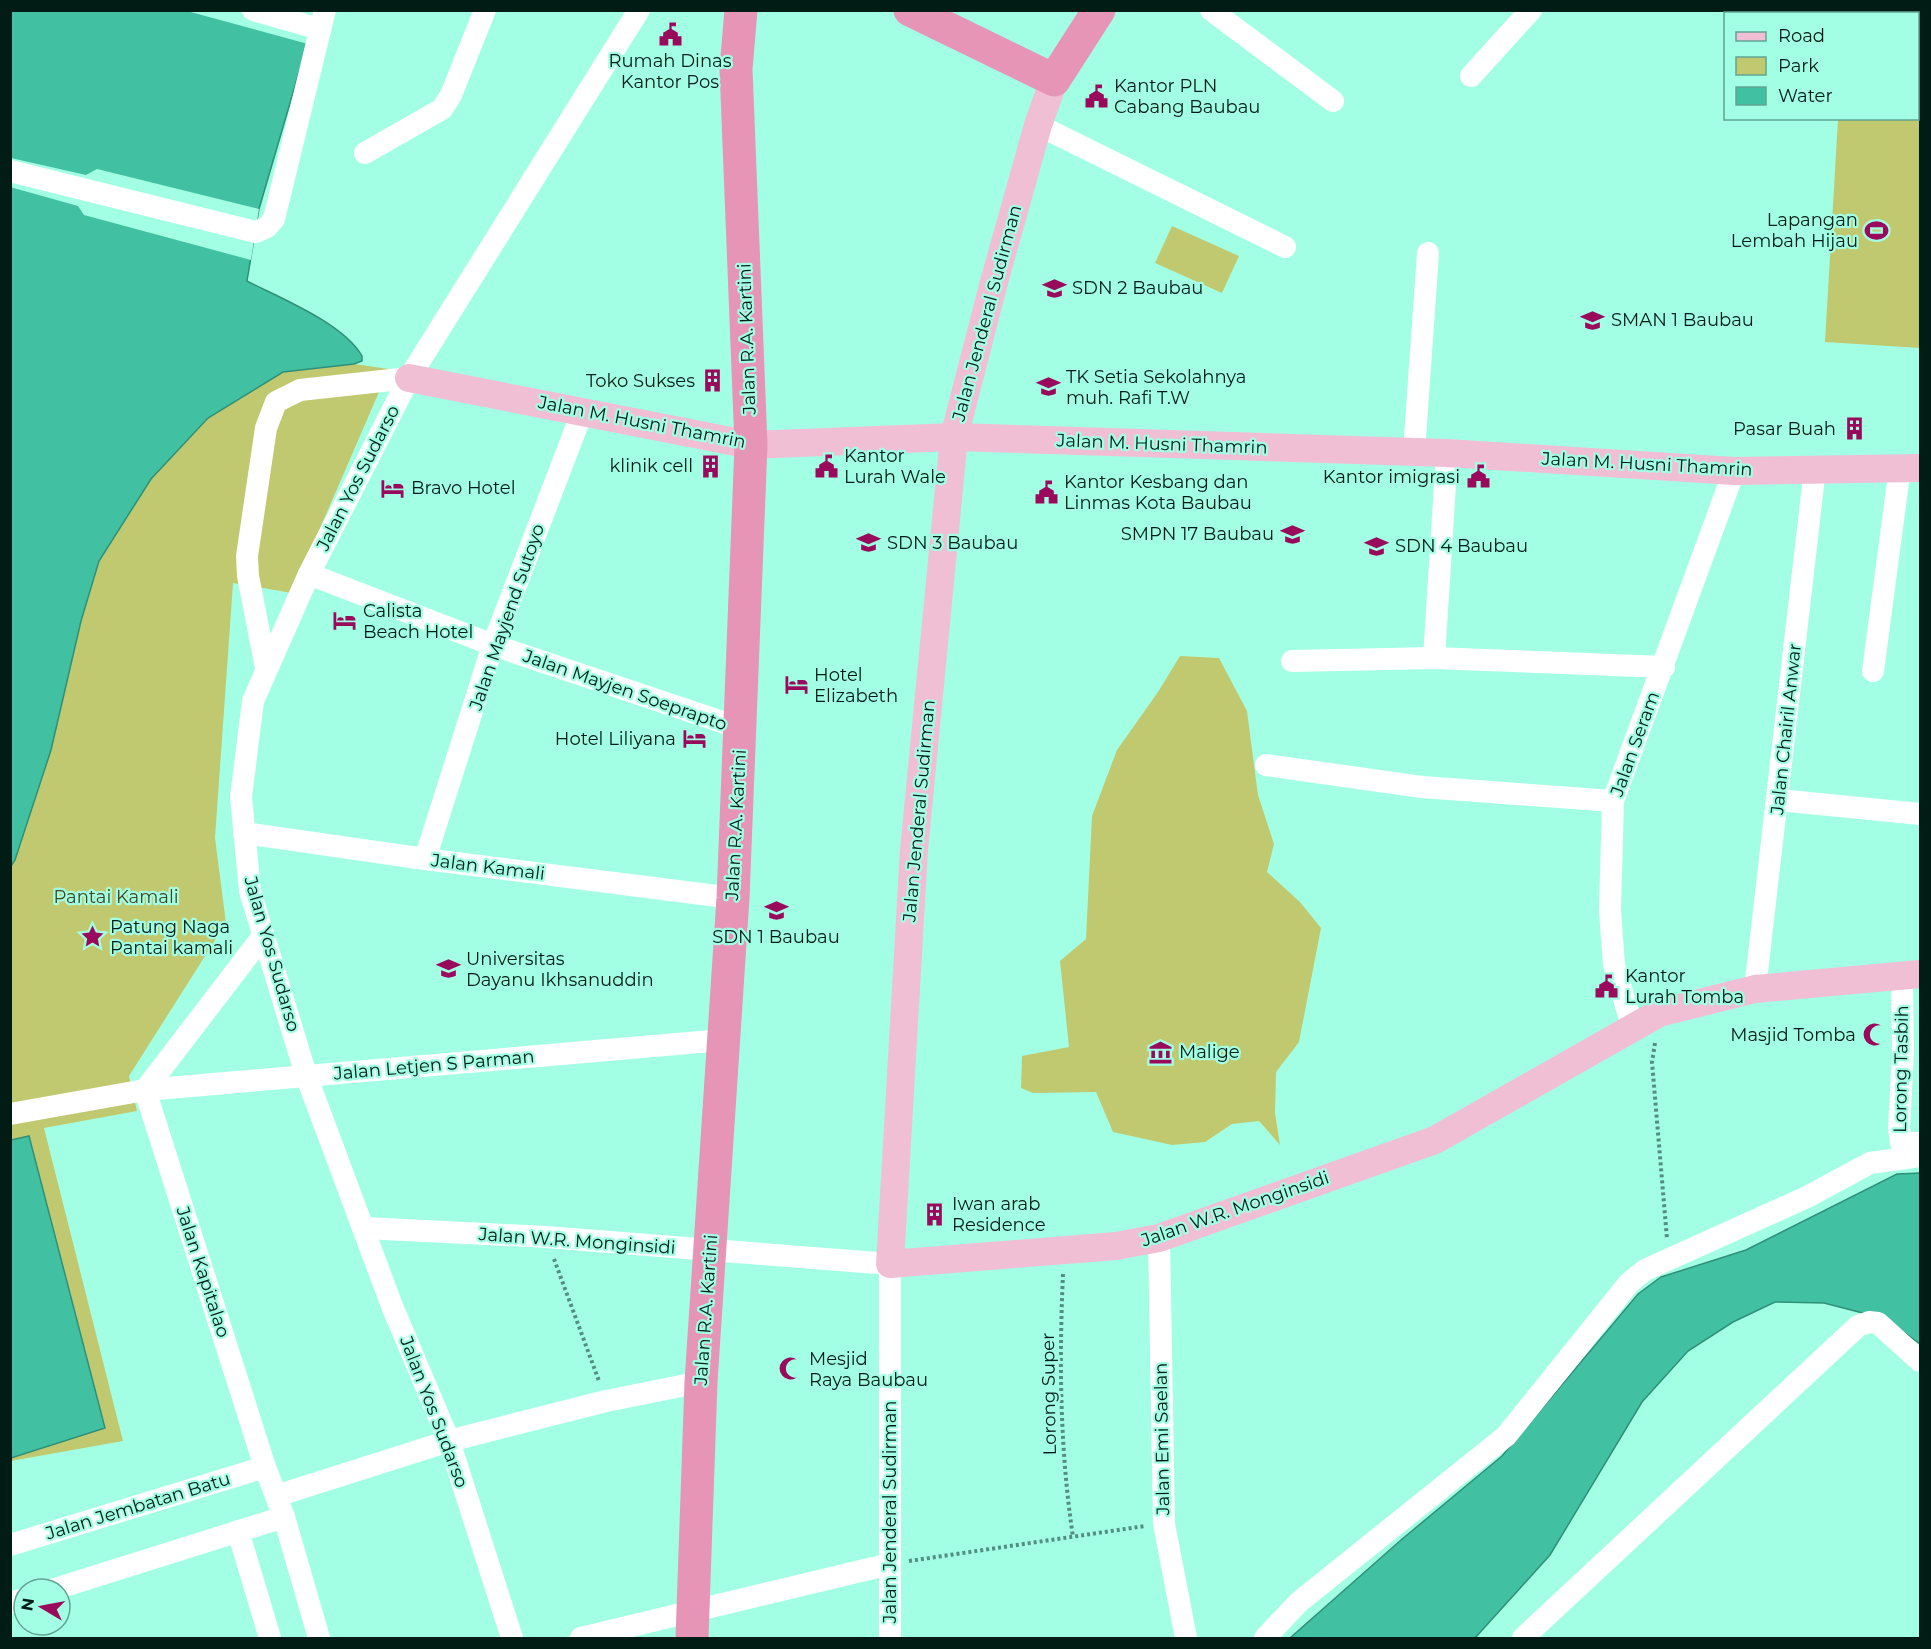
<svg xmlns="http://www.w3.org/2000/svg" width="1931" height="1649" viewBox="0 0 1931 1649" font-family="Montserrat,sans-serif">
<rect width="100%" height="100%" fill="#a3ffe3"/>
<g fill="#c1c970">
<polygon points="1918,111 1920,112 1920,348 1825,342 1838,119 1918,118"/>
<polygon points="1172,226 1239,256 1222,293 1155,263"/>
<polygon points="354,364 389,369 292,593 233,583 215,838 226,923 129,1076 137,1111 44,1128 123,1441 11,1461 11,866 15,859 51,750 81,621 99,561 151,479 208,418 283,372"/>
<polygon points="1180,656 1219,658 1247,711 1258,795 1274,844 1267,872 1300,902 1321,928 1299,1042 1276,1072 1275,1113 1280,1145 1259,1121 1232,1124 1205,1142 1172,1145 1113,1132 1096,1092 1033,1093 1021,1088 1022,1056 1069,1047 1060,961 1086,939 1092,816 1117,750 1158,692"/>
</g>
<g fill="#42c1a2" stroke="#2e9078" stroke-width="1.5">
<path d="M11 11H317L259 209 247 281C280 298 343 323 362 356V361L354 364 283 372 208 418 151 479 99 561 81 621 51 750 15 860 11 866Z"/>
<polygon points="29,1136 105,1428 11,1458 11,1140"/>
<polygon points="1920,1173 1920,1344 1886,1319 1824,1303 1775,1302 1733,1322 1688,1351 1642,1402 1550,1555 1475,1638 1290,1638 1401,1540 1502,1456 1638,1294 1661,1277 1746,1250 1897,1174"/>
</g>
<g fill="#a3ffe3">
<polygon points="306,10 316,13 308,44 187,11"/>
<polygon points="11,158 86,175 97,169 259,209 251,260 84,215 78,206 10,187"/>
</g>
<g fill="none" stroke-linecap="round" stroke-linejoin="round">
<g stroke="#538f7d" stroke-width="4" stroke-dasharray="3 3" stroke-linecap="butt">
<polyline points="1655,1043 1652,1062 1667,1239"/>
<polyline points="554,1259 599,1381"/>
<path d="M1063 1274C1059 1363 1060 1450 1073 1537"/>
<polyline points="909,1561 1145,1526"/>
</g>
<g stroke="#fff" stroke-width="22">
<polyline points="253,10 320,29"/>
<polyline points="1211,10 1333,101"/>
<polyline points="1916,14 1918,10"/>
<polyline points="1918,58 1920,58"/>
<polyline points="1471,76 1531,10"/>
<polyline points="1038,125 1285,247"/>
<polyline points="365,153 442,109 451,95 485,10"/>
<polyline points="10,171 256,232 267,227 274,219 325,10"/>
<polyline points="1414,452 1428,253"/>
<polyline points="309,574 493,645 740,728"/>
<polyline points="1434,658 1447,453"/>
<polyline points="1292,661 1434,658 1664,667"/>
<polyline points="266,668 248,576 247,556 266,428 276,402 300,390 409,378"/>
<polyline points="1873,671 1900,467"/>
<polyline points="1266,765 1422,787 1613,801"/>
<polyline points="1779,800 1920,814"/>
<polyline points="244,833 425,859 733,898"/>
<polyline points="425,859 493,645 583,410"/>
<polyline points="263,936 145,1090 265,1467 284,1517 319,1638"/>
<polyline points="1902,975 1903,1053 1899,1128 1901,1143 1920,1143"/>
<polyline points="1755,989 1815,468"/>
<polyline points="1633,1029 1614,965 1610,910 1613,801 1734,471"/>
<polyline points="10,1114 145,1090 723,1040"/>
<polyline points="365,1228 546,1237 890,1264 890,1638"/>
<polyline points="1159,1238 1164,1524 1186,1638"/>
<polyline points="276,1496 449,1441 606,1401 701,1382"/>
<polyline points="238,1531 270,1638"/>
<polyline points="10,1545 265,1467"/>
<polyline points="55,1589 284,1517"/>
<polyline points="10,1603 24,1599"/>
<polyline points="512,1638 449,1441 392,1306 306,1075 250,891 241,797 253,701 309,574 409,378 639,10"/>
<polyline points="581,1638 890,1564"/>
<polyline points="1265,1638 1299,1602 1506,1436 1629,1283 1645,1270 1807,1197 1870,1163 1920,1156"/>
<polyline points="1523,1638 1858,1326 1869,1322 1878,1323 1920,1361"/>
</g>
<g stroke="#f1bfd4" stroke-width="28">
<polyline points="1054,80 1038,125 994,282 954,437 914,850 890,1264 1116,1246 1159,1238 1435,1140 1659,1013 1755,989 1920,974"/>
<polyline points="409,378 751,445 954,437 1447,453 1734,471 1920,468"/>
</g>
<g stroke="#e795b7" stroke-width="33">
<polyline points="910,10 1054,80 1099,10"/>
<polyline points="692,1638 701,1382 733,898 751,445 736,69 741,10"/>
</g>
</g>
<defs>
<symbol id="civic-bare" viewBox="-9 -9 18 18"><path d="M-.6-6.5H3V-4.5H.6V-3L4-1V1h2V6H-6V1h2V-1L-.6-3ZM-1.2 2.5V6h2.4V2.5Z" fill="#990a5d" stroke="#a3ffe3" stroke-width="2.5" paint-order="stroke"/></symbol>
<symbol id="stadium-bare" viewBox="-9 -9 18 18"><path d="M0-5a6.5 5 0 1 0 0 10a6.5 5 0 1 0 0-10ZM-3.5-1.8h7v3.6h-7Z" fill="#990a5d" stroke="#a3ffe3" stroke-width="2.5" paint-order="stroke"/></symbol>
<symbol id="school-bare" viewBox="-9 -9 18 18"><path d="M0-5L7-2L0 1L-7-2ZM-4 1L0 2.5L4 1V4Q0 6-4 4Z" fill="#990a5d" stroke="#a3ffe3" stroke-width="2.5" paint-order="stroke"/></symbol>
<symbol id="building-bare" viewBox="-9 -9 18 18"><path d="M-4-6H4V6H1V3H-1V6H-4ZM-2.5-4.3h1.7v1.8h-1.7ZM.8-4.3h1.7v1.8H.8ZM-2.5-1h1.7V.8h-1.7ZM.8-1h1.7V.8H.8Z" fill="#990a5d" stroke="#a3ffe3" stroke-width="2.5" paint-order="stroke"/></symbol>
<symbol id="hotel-bare" viewBox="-9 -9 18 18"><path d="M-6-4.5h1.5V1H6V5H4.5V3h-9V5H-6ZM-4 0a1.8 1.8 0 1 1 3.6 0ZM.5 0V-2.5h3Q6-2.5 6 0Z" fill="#990a5d" stroke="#a3ffe3" stroke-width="2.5" paint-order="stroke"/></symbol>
<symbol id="sight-bare" viewBox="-9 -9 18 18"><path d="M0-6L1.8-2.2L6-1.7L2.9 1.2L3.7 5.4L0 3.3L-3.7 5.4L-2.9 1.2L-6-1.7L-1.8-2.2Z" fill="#990a5d" stroke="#a3ffe3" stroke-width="2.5" paint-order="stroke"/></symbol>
<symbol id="university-bare" viewBox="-9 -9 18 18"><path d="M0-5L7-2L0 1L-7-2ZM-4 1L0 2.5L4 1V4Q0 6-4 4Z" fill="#990a5d" stroke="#a3ffe3" stroke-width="2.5" paint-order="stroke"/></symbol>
<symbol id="mosque-bare" viewBox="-9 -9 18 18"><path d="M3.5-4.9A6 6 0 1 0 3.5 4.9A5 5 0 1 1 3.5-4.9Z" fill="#990a5d" stroke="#a3ffe3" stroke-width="2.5" paint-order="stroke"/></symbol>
<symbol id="museum-bare" viewBox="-9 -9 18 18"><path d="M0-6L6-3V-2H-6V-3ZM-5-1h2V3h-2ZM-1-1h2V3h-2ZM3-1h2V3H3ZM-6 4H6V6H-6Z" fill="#990a5d" stroke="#a3ffe3" stroke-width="2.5" paint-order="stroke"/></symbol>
</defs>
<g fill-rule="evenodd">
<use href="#civic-bare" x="654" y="18" width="33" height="33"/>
<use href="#civic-bare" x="1080" y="80" width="33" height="33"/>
<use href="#stadium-bare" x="1860" y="214" width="33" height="33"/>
<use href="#school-bare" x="1038" y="272" width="33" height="33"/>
<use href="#school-bare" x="1576" y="304" width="33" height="33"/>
<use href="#building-bare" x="696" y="364" width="33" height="33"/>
<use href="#school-bare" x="1032" y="370" width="33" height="33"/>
<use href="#building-bare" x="1838" y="412" width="33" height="33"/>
<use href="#building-bare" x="694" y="450" width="33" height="33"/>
<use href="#civic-bare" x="810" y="450" width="33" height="33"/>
<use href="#civic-bare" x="1462" y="460" width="33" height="33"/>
<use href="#hotel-bare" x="376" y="472" width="33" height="33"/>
<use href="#civic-bare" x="1030" y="476" width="33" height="33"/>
<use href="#school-bare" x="1276" y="518" width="33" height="33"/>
<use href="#school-bare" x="852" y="526" width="33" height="33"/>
<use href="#school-bare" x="1360" y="530" width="33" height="33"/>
<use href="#hotel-bare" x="328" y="604" width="33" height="33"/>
<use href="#hotel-bare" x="780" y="668" width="33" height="33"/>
<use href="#hotel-bare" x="678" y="722" width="33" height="33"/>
<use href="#school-bare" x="760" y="894" width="33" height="33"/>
<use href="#sight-bare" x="76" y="920" width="33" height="33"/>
<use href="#university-bare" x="432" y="952" width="33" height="33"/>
<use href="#civic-bare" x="1590" y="970" width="33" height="33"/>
<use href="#mosque-bare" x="1858" y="1018" width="33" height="33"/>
<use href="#museum-bare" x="1144" y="1036" width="33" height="33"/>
<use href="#building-bare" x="918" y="1198" width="33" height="33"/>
<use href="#mosque-bare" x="774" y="1352" width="33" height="33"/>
</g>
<g text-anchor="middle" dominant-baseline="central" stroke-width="4.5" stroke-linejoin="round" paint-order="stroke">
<g font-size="18" fill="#001c15" stroke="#a3ffe3" text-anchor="start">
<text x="670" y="61" text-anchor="middle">Rumah Dinas<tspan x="670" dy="21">Kantor Pos</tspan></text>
<text x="1114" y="86">Kantor PLN<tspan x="1114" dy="21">Cabang Baubau</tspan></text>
<text x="1858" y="220" text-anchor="end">Lapangan<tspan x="1858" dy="21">Lembah Hijau</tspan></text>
<text x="1072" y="288">SDN 2 Baubau</text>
<text x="1611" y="320">SMAN 1 Baubau</text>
<text x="1066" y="377">TK Setia Sekolahnya<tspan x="1066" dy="21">muh. Rafi T.W</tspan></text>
<text x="695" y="381" text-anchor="end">Toko Sukses</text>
<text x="1836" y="429" text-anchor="end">Pasar Buah</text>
<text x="844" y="456">Kantor<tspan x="844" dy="21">Lurah Wale</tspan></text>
<text x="693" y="466" text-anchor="end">klinik cell</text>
<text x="1460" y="477" text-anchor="end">Kantor imigrasi</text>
<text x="1064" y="482">Kantor Kesbang dan<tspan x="1064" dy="21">Linmas Kota Baubau</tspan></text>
<text x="411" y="488">Bravo Hotel</text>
<text x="1274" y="534" text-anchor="end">SMPN 17 Baubau</text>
<text x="887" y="543">SDN 3 Baubau</text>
<text x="1395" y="546">SDN 4 Baubau</text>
<text x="363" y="611">Calista<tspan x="363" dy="21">Beach Hotel</tspan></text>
<text x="814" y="675">Hotel<tspan x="814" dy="21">Elizabeth</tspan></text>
<text x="676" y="739" text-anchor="end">Hotel Liliyana</text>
<text x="110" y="927">Patung Naga<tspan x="110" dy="21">Pantai kamali</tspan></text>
<text x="776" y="937" text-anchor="middle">SDN 1 Baubau</text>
<text x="466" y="959">Universitas<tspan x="466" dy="21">Dayanu Ikhsanuddin</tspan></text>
<text x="1625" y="976">Kantor<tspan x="1625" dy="21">Lurah Tomba</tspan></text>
<text x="1856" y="1035" text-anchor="end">Masjid Tomba</text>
<text x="1179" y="1052">Malige</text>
<text x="952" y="1204">Iwan arab<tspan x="952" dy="21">Residence</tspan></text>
<text x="809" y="1359">Mesjid<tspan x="809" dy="21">Raya Baubau</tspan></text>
</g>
<g font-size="18" fill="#001c15" stroke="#a3ffe3">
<text transform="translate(987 313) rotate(-75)">Jalan Jenderal Sudirman</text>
<text transform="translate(747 339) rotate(-92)">Jalan R.A. Kartini</text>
<text transform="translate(642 422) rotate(11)">Jalan M. Husni Thamrin</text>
<text transform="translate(1162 444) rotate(2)">Jalan M. Husni Thamrin</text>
<text transform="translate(1647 464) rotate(3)">Jalan M. Husni Thamrin</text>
<text transform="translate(358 478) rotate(-63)">Jalan Yos Sudarso</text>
<text transform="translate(507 617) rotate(-71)">Jalan Mayjend Sutoyo</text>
<text transform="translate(625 690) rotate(19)">Jalan Mayjen Soeprapto</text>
<text transform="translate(1786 729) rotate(-84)">Jalan Chairil Anwar</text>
<text transform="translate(1635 744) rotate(-70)">Jalan Seram</text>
<text transform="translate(919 811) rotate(-85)">Jalan Jenderal Sudirman</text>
<text transform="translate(736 825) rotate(-87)">Jalan R.A. Kartini</text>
<text transform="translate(488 867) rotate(7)">Jalan Kamali</text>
<text transform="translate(272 954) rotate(74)">Jalan Yos Sudarso</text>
<text transform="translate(434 1065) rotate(-5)">Jalan Letjen S Parman</text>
<text transform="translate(1901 1069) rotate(-89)">Lorong Tasbih</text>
<text transform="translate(1235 1209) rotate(-19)">Jalan W.R. Monginsidi</text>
<text transform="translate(577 1241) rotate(4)">Jalan W.R. Monginsidi</text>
<text transform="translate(203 1272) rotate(72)">Jalan Kapitalao</text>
<text transform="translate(706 1310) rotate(-86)">Jalan R.A. Kartini</text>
<text transform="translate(1049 1394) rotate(-91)">Lorong Super</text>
<text transform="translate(434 1412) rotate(69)">Jalan Yos Sudarso</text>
<text transform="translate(1162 1439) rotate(-91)">Jalan Emi Saelan</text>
<text transform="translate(138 1506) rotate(-17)">Jalan Jembatan Batu</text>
<text transform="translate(890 1512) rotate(-90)">Jalan Jenderal Sudirman</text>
</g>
<g font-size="18" fill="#42451d" stroke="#a3ffe3">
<text x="116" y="897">Pantai Kamali</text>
</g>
</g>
<rect width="1931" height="1649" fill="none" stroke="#001c15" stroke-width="24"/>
<rect x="1724" y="12" width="195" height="108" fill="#a3ffe3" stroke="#62a491" stroke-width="1.5"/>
<rect x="1736" y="32" width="30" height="9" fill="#f1bfd4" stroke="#62a491" stroke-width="1.5"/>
<text x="1778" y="42" font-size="18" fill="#001c15">Road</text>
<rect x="1736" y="57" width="30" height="18" fill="#c1c970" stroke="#62a491" stroke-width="1.5"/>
<text x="1778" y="72" font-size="18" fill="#001c15">Park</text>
<rect x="1736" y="87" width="30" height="18" fill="#42c1a2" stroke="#62a491" stroke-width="1.5"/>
<text x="1778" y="102" font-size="18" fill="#001c15">Water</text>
<g transform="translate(42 1607) rotate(280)"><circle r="28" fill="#a3ffe3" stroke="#62a491" stroke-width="1.5"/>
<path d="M0-4.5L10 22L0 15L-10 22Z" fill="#990a5d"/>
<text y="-9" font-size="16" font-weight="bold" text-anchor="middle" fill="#001c15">N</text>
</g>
</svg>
